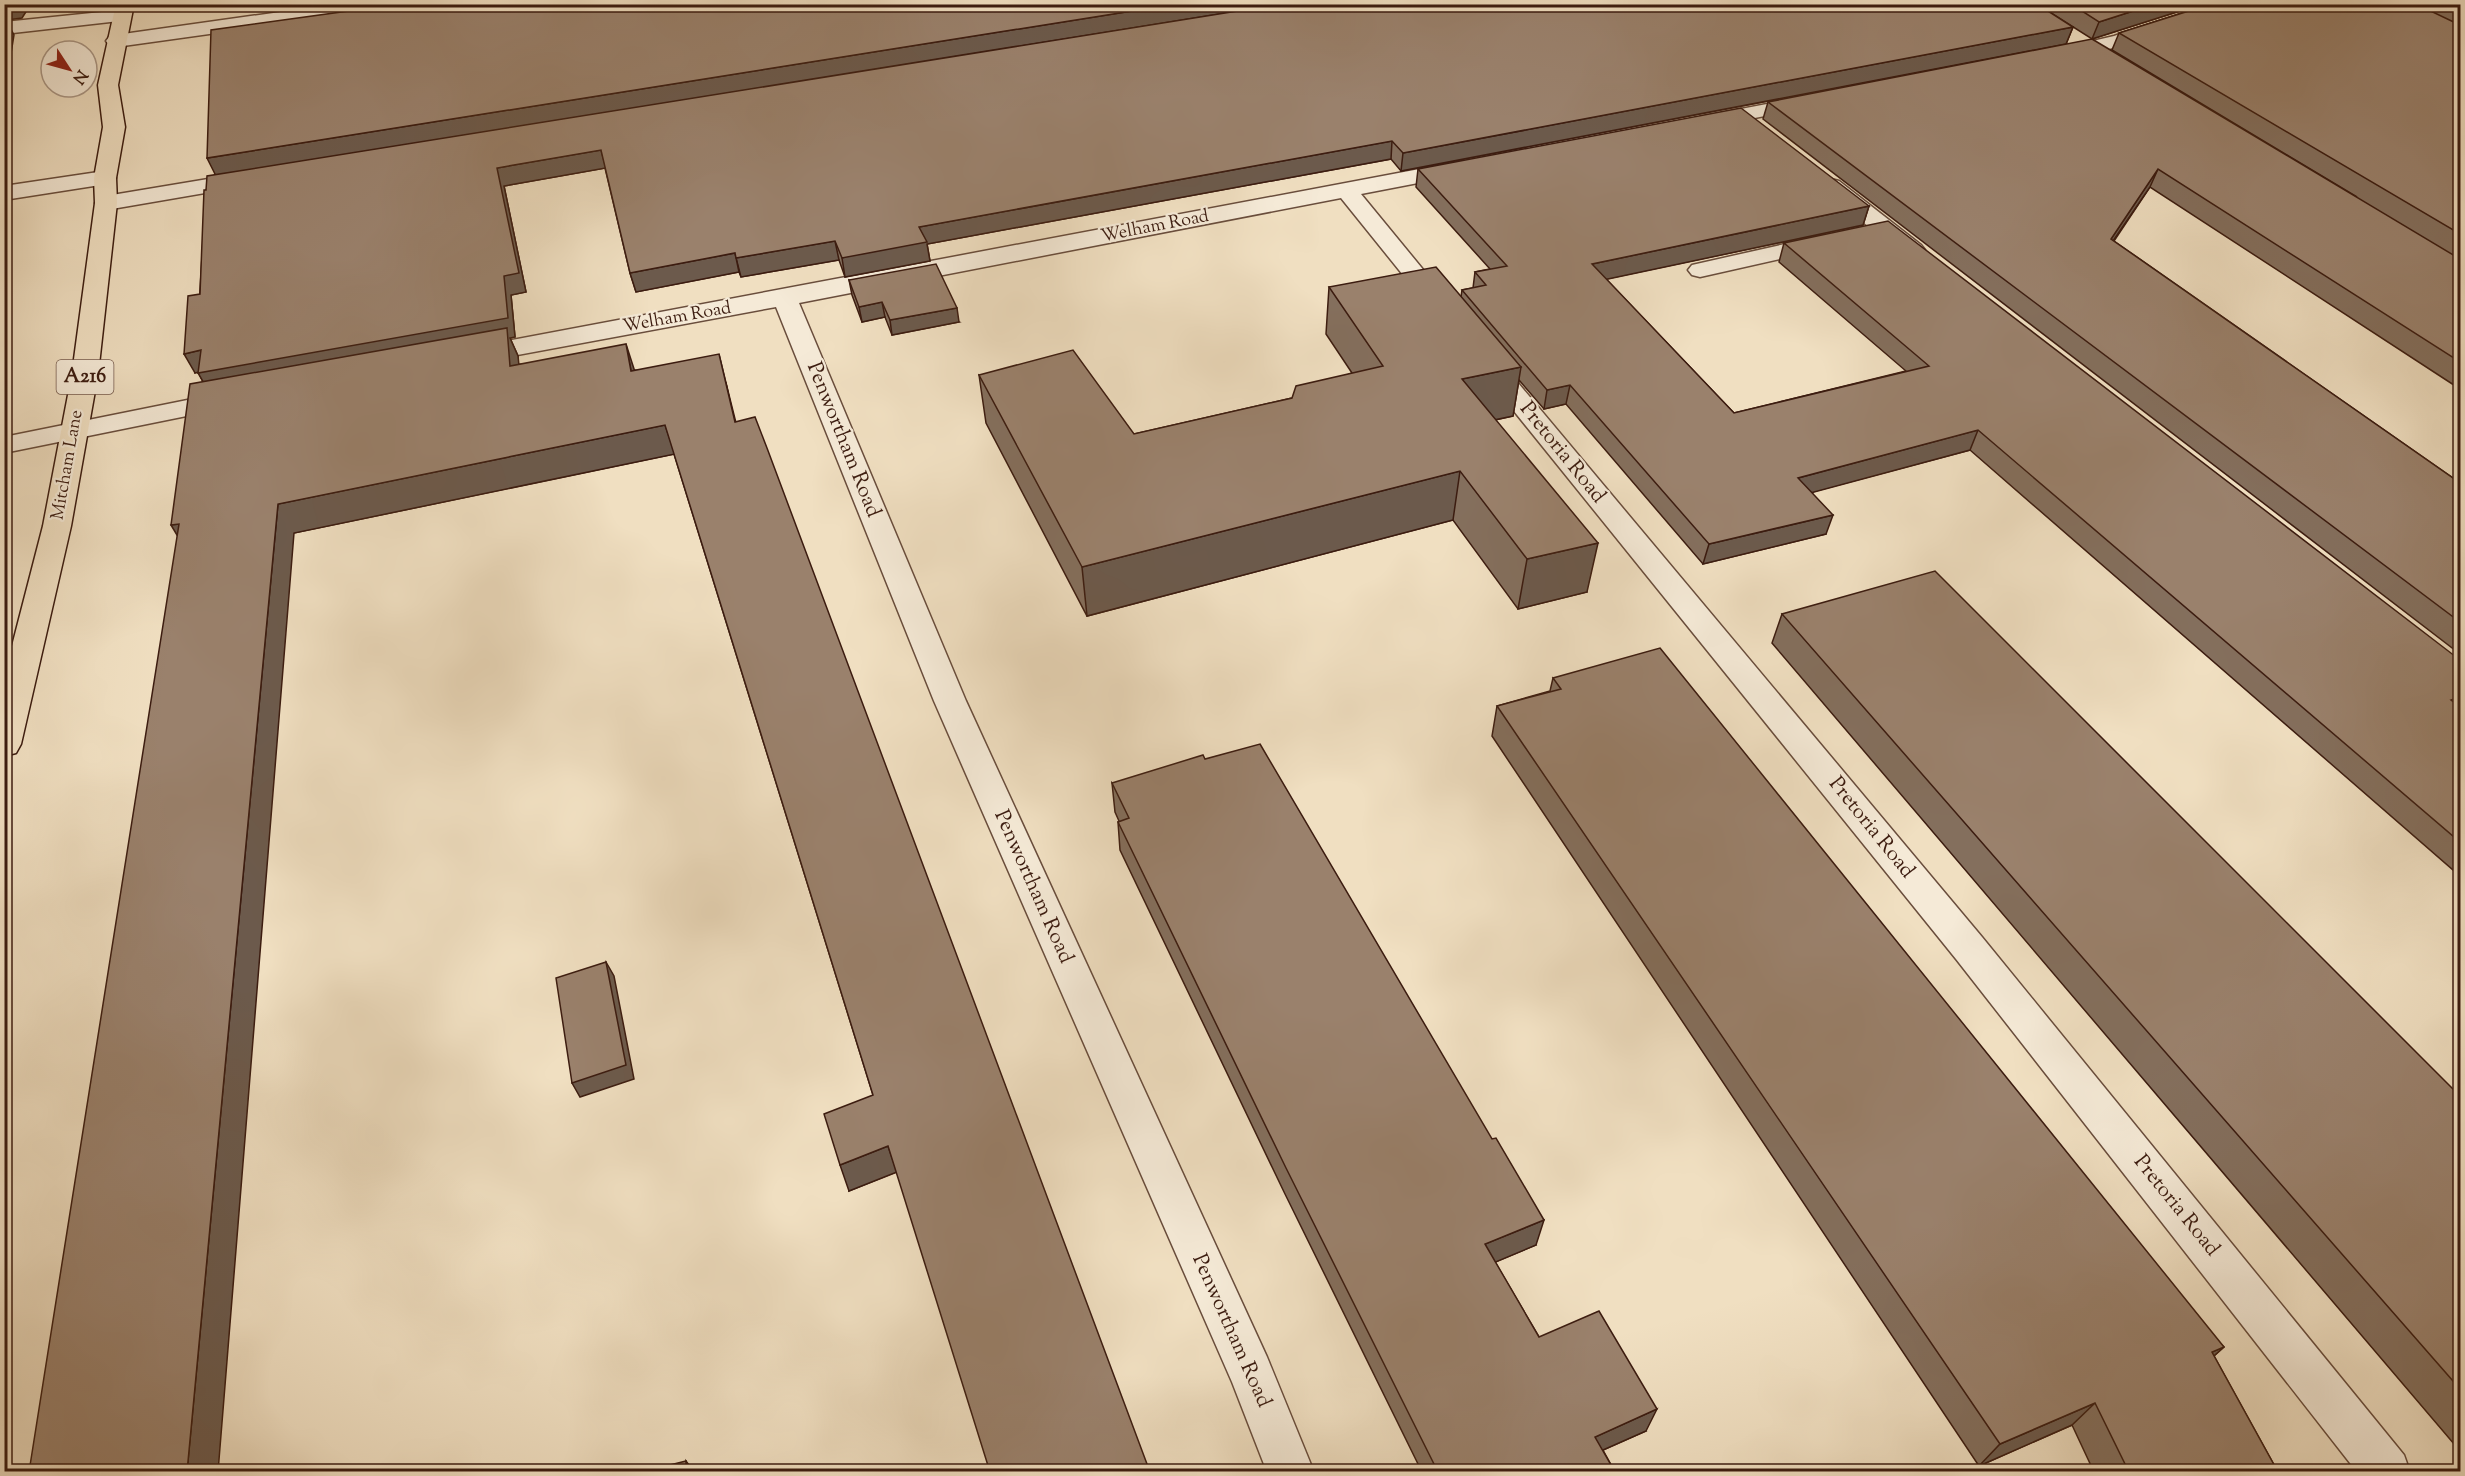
<svg xmlns="http://www.w3.org/2000/svg" width="2465" height="1476" viewBox="0 0 2465 1476" font-family="'Sorts Mill Goudy',serif">
<rect width="100%" height="100%" fill="#f0dfc1"/>
<filter id="stains"><feTurbulence type="fractalNoise" baseFrequency=".00333" numOctaves="4"/><feColorMatrix values="0 0 0 0 .2 0 0 0 0 .09 0 0 0 0 .02 0 0 0 .5 -.17"/></filter>
<radialGradient id="worn" r=".72"><stop offset=".6" stop-color="#630" stop-opacity="0"/><stop offset="1" stop-color="#630" stop-opacity=".3"/></radialGradient>
<g fill="none" stroke-linecap="round" stroke-linejoin="round">
<defs>
<g id="minor">
<polygon points="337,4 390,4 388,8 381,10 116,47 109,45 106,41 109,37 116,35"/>
<polygon points="2211,4 2240,4 2238,8 2126,45 2057,61 2050,59 2047,55 2050,51 2114,36"/>
<polygon points="121,10 128,12 130,16 128,20 4,34 4,22"/>
<polygon points="1809,96 1816,98 1819,102 1816,106 1704,128 1697,126 1693,122 1697,118 1704,116"/>
<polygon points="1462,161 1470,163 1473,168 1470,173 1361,194 1453,306 1450,311 1441,313 1432,311 1341,198 799,303 966,701 1267,1357 1314,1472 1267,1472 1232,1382 934,701 776,307 469,364 460,361 456,356 460,351 469,348"/>
<polygon points="105,171 113,173 116,178 113,183 4,200 4,186"/>
<polygon points="250,172 258,174 261,179 258,184 106,210 98,208 95,203 98,198 106,196"/>
<polygon points="1831,179 1839,181 1921,245 1925,250 1921,255 1913,257 1905,255 1823,191 1820,186 1823,181"/>
<polygon points="1825,235 1833,237 1837,242 1833,247 1700,277 1692,275 1688,270 1692,265"/>
<polygon points="1489,356 1498,359 1982,937 2404,1455 2410,1472 2357,1472 1956,959 1480,369 1476,364 1480,359"/>
<polygon points="232,391 241,393 245,399 241,405 4,453 4,437"/>
</g>
<polygon id="primary" points="116,4 134,4 118,85 125,127 116,178 117,203 98,374 71,526 21,744 16,753 4,756 4,677 43,526 72,374 95,203 94,178 103,127 98,85"/>
</defs>
<use href="#minor" stroke="#694d3c" stroke-width="3"/>
<use href="#primary" stroke="#3c1c10" stroke-width="3"/>
<use href="#minor" fill="#f5ead7" fill-rule="evenodd"/>
<use href="#primary" fill="#f0dfc1" fill-rule="evenodd"/>
</g>
<g fill="#846f5d" stroke="#3c1c10" stroke-width="1.5">
<polygon points="1281,4 2202,4 2092,39 2048,11 2073,27 2066,44 1401,171 1391,159 927,244 930,261 845,277 839,260 741,277 739,272 636,292 630,273 605,168 504,186 526,292 511,295 515,337 510,338 518,356 518,364 634,370 726,383 896,1172 849,1191 873,1095 674,454 294,533 203,382 198,372 195,373 206,190 215,175 370,8"/>
<polygon points="2211,4 2460,4 2460,389 2150,187 2114,241 2460,483 2460,654 1763,119 1768,102 2357,197 2112,50 2119,33"/>
<polygon points="1418,169 1869,206 1863,225 1606,279 1734,413 1906,371 1779,262 1784,243 2460,660 2460,876 1970,450 1812,492 1826,534 1703,564 1566,404 1544,409 1519,380 1513,416 1495,420 1587,592 1518,609 1453,520 1087,616 986,423 979,375 1134,434 1292,398 1352,373 1326,334 1329,287 1461,297 1462,290 1473,288 1475,272 1490,269 1416,187"/>
<polygon points="849,280 959,322 892,335 885,317 862,322 852,295"/>
<polygon points="1782,614 2460,1096 2460,1451 1772,643"/>
<polygon points="1553,678 2224,1347 2214,1356 2278,1472 2094,1472 2072,1425 1979,1466 1492,736 1497,706 1550,691"/>
<polygon points="1112,783 1536,1245 1495,1262 1539,1337 1646,1431 1603,1450 1615,1472 1422,1472 1285,1194 1120,850 1118,822 1119,821 1115,812"/>
</g>
<g fill="#6c5a4c" stroke="#3c1c10" stroke-width="1.5">
<polygon points="4,4 31,4 22,18 6,20 14,35 4,97"/>
<polygon points="1176,4 1281,4 216,176 207,158"/>
<polygon points="2155,4 2202,4 2092,39 2099,22"/>
<polygon points="2073,27 2066,44 1401,171 1403,153"/>
<polygon points="1392,141 1391,159 927,244 930,261 845,277 842,258 919,227"/>
<polygon points="601,150 606,168 504,186 526,292 511,295 515,337 510,338 518,356 522,395 209,392 198,373 504,276 497,168"/>
<polygon points="2158,169 2150,187 2102,257 2111,239"/>
<polygon points="1869,206 1863,225 1589,283 1592,264"/>
<polygon points="835,241 839,260 741,277 736,258"/>
<polygon points="735,253 739,272 636,292 630,273"/>
<polygon points="882,302 885,317 862,322 859,307"/>
<polygon points="957,308 959,322 892,335 890,320"/>
<polygon points="626,344 635,372 631,371"/>
<polygon points="201,350 211,369 195,373 184,354"/>
<polygon points="719,354 726,383 743,451 735,422"/>
<polygon points="1521,367 1513,416 1456,428 1462,379"/>
<polygon points="1570,385 1566,404 1544,409 1547,390"/>
<polygon points="665,425 675,454 294,533 218,1472 187,1472 278,504"/>
<polygon points="1978,430 1970,450 1792,498 1798,478"/>
<polygon points="1460,471 1453,520 1087,616 1082,567"/>
<polygon points="1833,515 1826,534 1703,564 1709,544"/>
<polygon points="179,524 189,555 171,525"/>
<polygon points="1598,543 1587,592 1518,609 1527,559"/>
<polygon points="2460,697 2460,711 2451,700"/>
<polygon points="606,962 614,976 634,1079 580,1097 572,1083"/>
<polygon points="888,1146 897,1172 849,1191 840,1165"/>
<polygon points="1544,1220 1536,1245 1479,1269 1485,1244"/>
<polygon points="2224,1347 2198,1370 2212,1352"/>
<polygon points="2095,1403 2072,1425 1979,1466 2000,1444"/>
<polygon points="1657,1409 1646,1431 1585,1458 1595,1437"/>
<polygon points="686,1461 694,1472 686,1472"/>
</g>
<g fill="#9a816c" stroke="#3c1c10" stroke-width="1.5">
<polygon points="370,4 1176,4 207,158 211,30 370,8"/>
<polygon points="1281,4 2037,4 2073,27 1403,153 1392,141 919,227 927,242 842,258 835,241 736,258 735,253 630,273 601,150 497,168 519,273 504,276 508,318 198,373 201,350 184,354 188,296 200,294 204,190 206,190 207,176"/>
<polygon points="2071,4 2155,4 2099,22"/>
<polygon points="2211,4 2416,4 2460,25 2460,234 2119,33"/>
<polygon points="2453,4 2460,4 2460,8"/>
<polygon points="2092,39 2460,259 2460,362 2158,169 2111,239 2460,483 2460,622 1768,102"/>
<polygon points="1741,108 1869,206 1592,264 1734,413 1929,366 1784,243 1888,221 2460,660 2460,697 2451,700 2460,707 2460,842 1978,430 1798,478 1833,515 1709,544 1570,385 1547,390 1462,290 1486,285 1475,272 1507,266 1418,169"/>
<polygon points="936,264 957,308 890,320 882,302 859,307 849,280"/>
<polygon points="1436,267 1521,367 1462,379 1598,543 1527,559 1460,471 1082,567 979,375 1073,350 1134,434 1292,398 1296,386 1383,366 1329,287"/>
<polygon points="507,328 510,366 626,344 631,371 719,354 735,422 755,417 767,448 1150,1472 990,1472 888,1146 840,1165 824,1114 873,1095 665,425 278,504 187,1472 29,1472 179,524 171,525 190,384"/>
<polygon points="1935,571 2460,1096 2460,1389 1782,614"/>
<polygon points="1660,648 2224,1347 2212,1352 2278,1472 2129,1472 2095,1403 2000,1444 1497,706 1561,689 1553,678"/>
<polygon points="1260,744 1492,1139 1496,1138 1544,1220 1485,1244 1539,1337 1599,1311 1657,1409 1595,1437 1615,1472 1438,1472 1286,1168 1118,822 1129,818 1112,783 1203,755 1205,759"/>
<polygon points="606,962 626,1065 572,1083 556,978"/>
<polygon points="686,1461 686,1472 642,1472"/>
</g>
<g text-anchor="middle" dominant-baseline="central" stroke-width="4.5" stroke-linejoin="round" paint-order="stroke">
<g font-size="18" fill="#3c1c10" stroke="#f5ead7">
<text transform="translate(1155 227) rotate(-11)">Welham Road</text>
<text transform="translate(677 318) rotate(-10)">Welham Road</text>
<text transform="translate(68 465) rotate(-80)">Mitcham Lane</text>
</g>
<rect fill="#f5ead7" stroke="#745a4c" stroke-width="1.5" x="56.5" y="360" width="57" height="34" rx="4.5"/>
<g font-size="20" font-weight="bold" fill="#3c1c10">
<text x="85" y="377">A216</text>
</g>
<g font-size="21" fill="#3c1c10" stroke="#f5ead7">
<text transform="translate(843 440) rotate(68)">Penwortham Road</text>
<text transform="translate(1562 453) rotate(51)">Pretoria Road</text>
<text transform="translate(1871 828) rotate(51)">Pretoria Road</text>
<text transform="translate(1033 887) rotate(66)">Penwortham Road</text>
<text transform="translate(2176 1206) rotate(51)">Pretoria Road</text>
<text transform="translate(1231 1331) rotate(66)">Penwortham Road</text>
</g>
</g>
<rect width="2465" height="1476" fill="none" stroke="#f0dfc1" stroke-width="24"/>
<rect x="6" y="6" width="2453" height="1464" fill="none" stroke="#3c1c10" stroke-width="3"/>
<rect x="12" y="12" width="2441" height="1452" fill="none" stroke="#3c1c10" stroke-width="1.5"/>
<g transform="translate(69 69) rotate(126)"><circle r="28" fill="#f5ead7" stroke="#ab9887" stroke-width="1.5"/>
<path d="M0-4.5L10 22L0 15L-10 22Z" fill="#8f2418"/>
<text y="-9" font-size="16" font-weight="bold" text-anchor="middle" fill="#3c1c10">N</text>
</g>
<rect width="100%" height="100%" filter="url(#stains)"/>
<rect width="100%" height="100%" fill="url(#worn)"/>
</svg>
